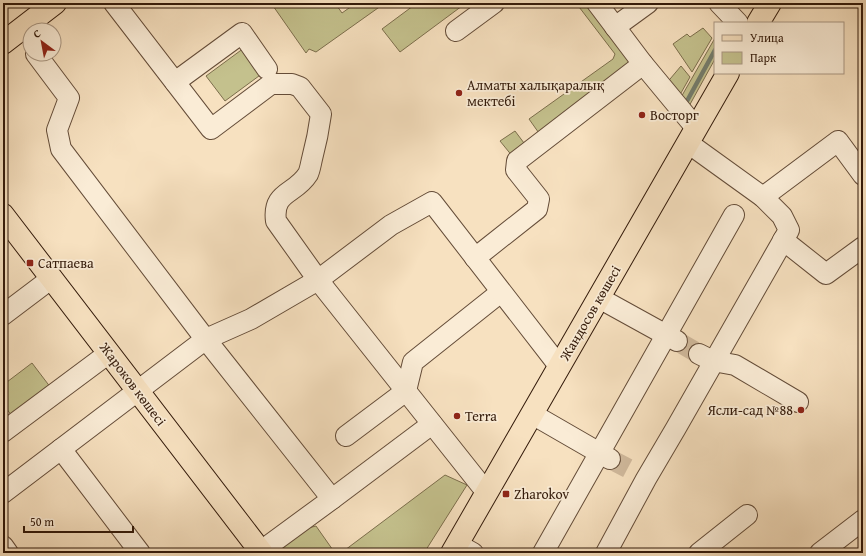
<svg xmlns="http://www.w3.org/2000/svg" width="866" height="556" viewBox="0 0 866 556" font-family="'Gentium Book Plus',serif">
<rect width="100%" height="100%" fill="#f7e1c0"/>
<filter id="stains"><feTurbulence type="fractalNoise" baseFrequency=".005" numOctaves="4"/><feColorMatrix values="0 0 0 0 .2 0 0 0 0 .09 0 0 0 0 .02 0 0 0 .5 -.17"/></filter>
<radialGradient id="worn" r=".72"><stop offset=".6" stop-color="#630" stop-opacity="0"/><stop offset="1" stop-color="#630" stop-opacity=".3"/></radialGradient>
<g fill="#c4c18d" stroke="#7c6e4c">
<polygon points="271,3 335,3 342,13 356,3 385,3 316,52 309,49 306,53"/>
<polygon points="417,3 466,3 400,52 382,29"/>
<polygon points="576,3 592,3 636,64 541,136 529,119 613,59 615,54"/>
<polygon points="703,28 712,38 692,72 673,44 687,34 690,37"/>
<polygon points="715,38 715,59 688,108 680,99"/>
<polygon points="244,48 263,73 225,101 206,76"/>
<polygon points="681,66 690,77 677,100 665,85"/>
<polygon points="515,131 527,147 513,157 500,141"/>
<polygon points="32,363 51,388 12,416 3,404 3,385"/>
<polygon points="445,475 467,485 424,553 341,553"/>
<polygon points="316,526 335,553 273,553 308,528"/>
</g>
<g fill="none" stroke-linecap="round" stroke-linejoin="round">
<g stroke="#737c6b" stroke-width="4.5">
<polyline points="739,6 741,3"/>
<polyline points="687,101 715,50"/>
</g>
<g stroke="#d0b99c" stroke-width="20" stroke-dasharray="20 10" stroke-linecap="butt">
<polyline points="677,341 699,354"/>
<polyline points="610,459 633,471"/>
</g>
<defs>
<g id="minor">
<path d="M114 3 211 129 271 84H292L300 87 321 114C319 129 316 144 312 159 311 163 310 170 308 174 295 195 272 191 276 221L318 280 487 493"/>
<polyline points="597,3 643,64 696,128"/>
<polyline points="719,3 738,23"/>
<polyline points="615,27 648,3"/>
<polyline points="456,31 494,3"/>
<polyline points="36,54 69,98 57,130 61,149 200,332 332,499 261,551"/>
<polyline points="175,82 242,33 267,69"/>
<polyline points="763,197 838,141 863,175"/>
<polyline points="783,240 826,274 863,247"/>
<polyline points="475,258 537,209 539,199 516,170 517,161 643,64"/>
<polyline points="599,298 677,341"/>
<polyline points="3,315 52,278"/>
<polyline points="699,354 713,361 735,365 798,402"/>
<polyline points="532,414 610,459"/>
<polyline points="3,432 109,353"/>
<polyline points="346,436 406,391 413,362 501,292"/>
<polyline points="61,449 140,553"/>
<polyline points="3,493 206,339 251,319 318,280 391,225 432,202 559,366"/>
<polyline points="332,499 432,424"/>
<polyline points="457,544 473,553"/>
<polyline points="3,546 8,553"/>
<polyline points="543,553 734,215"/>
<polyline points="606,553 646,479 676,428 789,230 782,216 763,197 688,143"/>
<polyline points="699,553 747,515"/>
<polyline points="820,553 863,520"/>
</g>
<g id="major">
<polyline points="758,23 770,3"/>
<polyline points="3,43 55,3"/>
<polyline points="3,215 262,553"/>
<polyline points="452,553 728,73"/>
</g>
</defs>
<use href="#minor" stroke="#644c38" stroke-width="22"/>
<use href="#major" stroke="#331a0a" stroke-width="24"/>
<use href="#minor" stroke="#faecd6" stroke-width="20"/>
<use href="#major" stroke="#f7e1c0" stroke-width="22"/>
</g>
<g fill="#8f2418" stroke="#faecd6" stroke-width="1.5">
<circle cx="459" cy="93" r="4"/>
<circle cx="642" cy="115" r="4"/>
<rect x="26" y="259" width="8" height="8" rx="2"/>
<circle cx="801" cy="410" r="4"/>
<circle cx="457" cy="416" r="4"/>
<rect x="502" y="490" width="8" height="8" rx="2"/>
</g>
<g text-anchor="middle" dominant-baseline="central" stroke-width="3.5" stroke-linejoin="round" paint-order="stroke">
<g font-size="14" fill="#331a0a" stroke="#faecd6" text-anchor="start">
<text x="467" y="85">Алматы халықаралық<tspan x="467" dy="16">мектебі</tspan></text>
<text x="650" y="115">Восторг</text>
<text x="38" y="263">Сатпаева</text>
<text x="793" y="410" text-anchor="end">Ясли-сад №88</text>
<text x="465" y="416">Terra</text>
<text x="514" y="494">Zharokov</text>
</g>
<g font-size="14" fill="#331a0a" stroke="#faecd6">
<text transform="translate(590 313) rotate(-60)">Жандосов көшесі</text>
<text transform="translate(133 384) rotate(53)">Жароков көшесі</text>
</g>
</g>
<rect width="866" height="556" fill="none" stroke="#f7e1c0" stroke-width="16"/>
<rect x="4" y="4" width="858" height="548" fill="none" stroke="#331a0a" stroke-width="2"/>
<rect x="8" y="8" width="850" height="540" fill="none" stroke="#331a0a"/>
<rect x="714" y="22" width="130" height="52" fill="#faecd6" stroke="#aa9884"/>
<rect x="722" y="35" width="20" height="6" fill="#f7e1c0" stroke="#aa9884"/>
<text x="750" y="42" font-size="12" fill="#331a0a">Улица</text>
<rect x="722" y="52" width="20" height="12" fill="#c4c18d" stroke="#aa9884"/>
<text x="750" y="62" font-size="12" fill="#331a0a">Парк</text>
<g transform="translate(42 42) rotate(328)"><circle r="19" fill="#faecd6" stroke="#aa9884"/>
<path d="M0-3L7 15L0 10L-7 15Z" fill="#8f2418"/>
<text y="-6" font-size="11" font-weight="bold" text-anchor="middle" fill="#331a0a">С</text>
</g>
<path d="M24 526v6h109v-6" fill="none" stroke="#331a0a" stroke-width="2"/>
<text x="30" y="526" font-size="12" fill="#331a0a" stroke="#faecd6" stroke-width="3" paint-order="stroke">50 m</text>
<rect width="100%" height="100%" filter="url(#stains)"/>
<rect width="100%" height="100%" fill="url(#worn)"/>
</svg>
